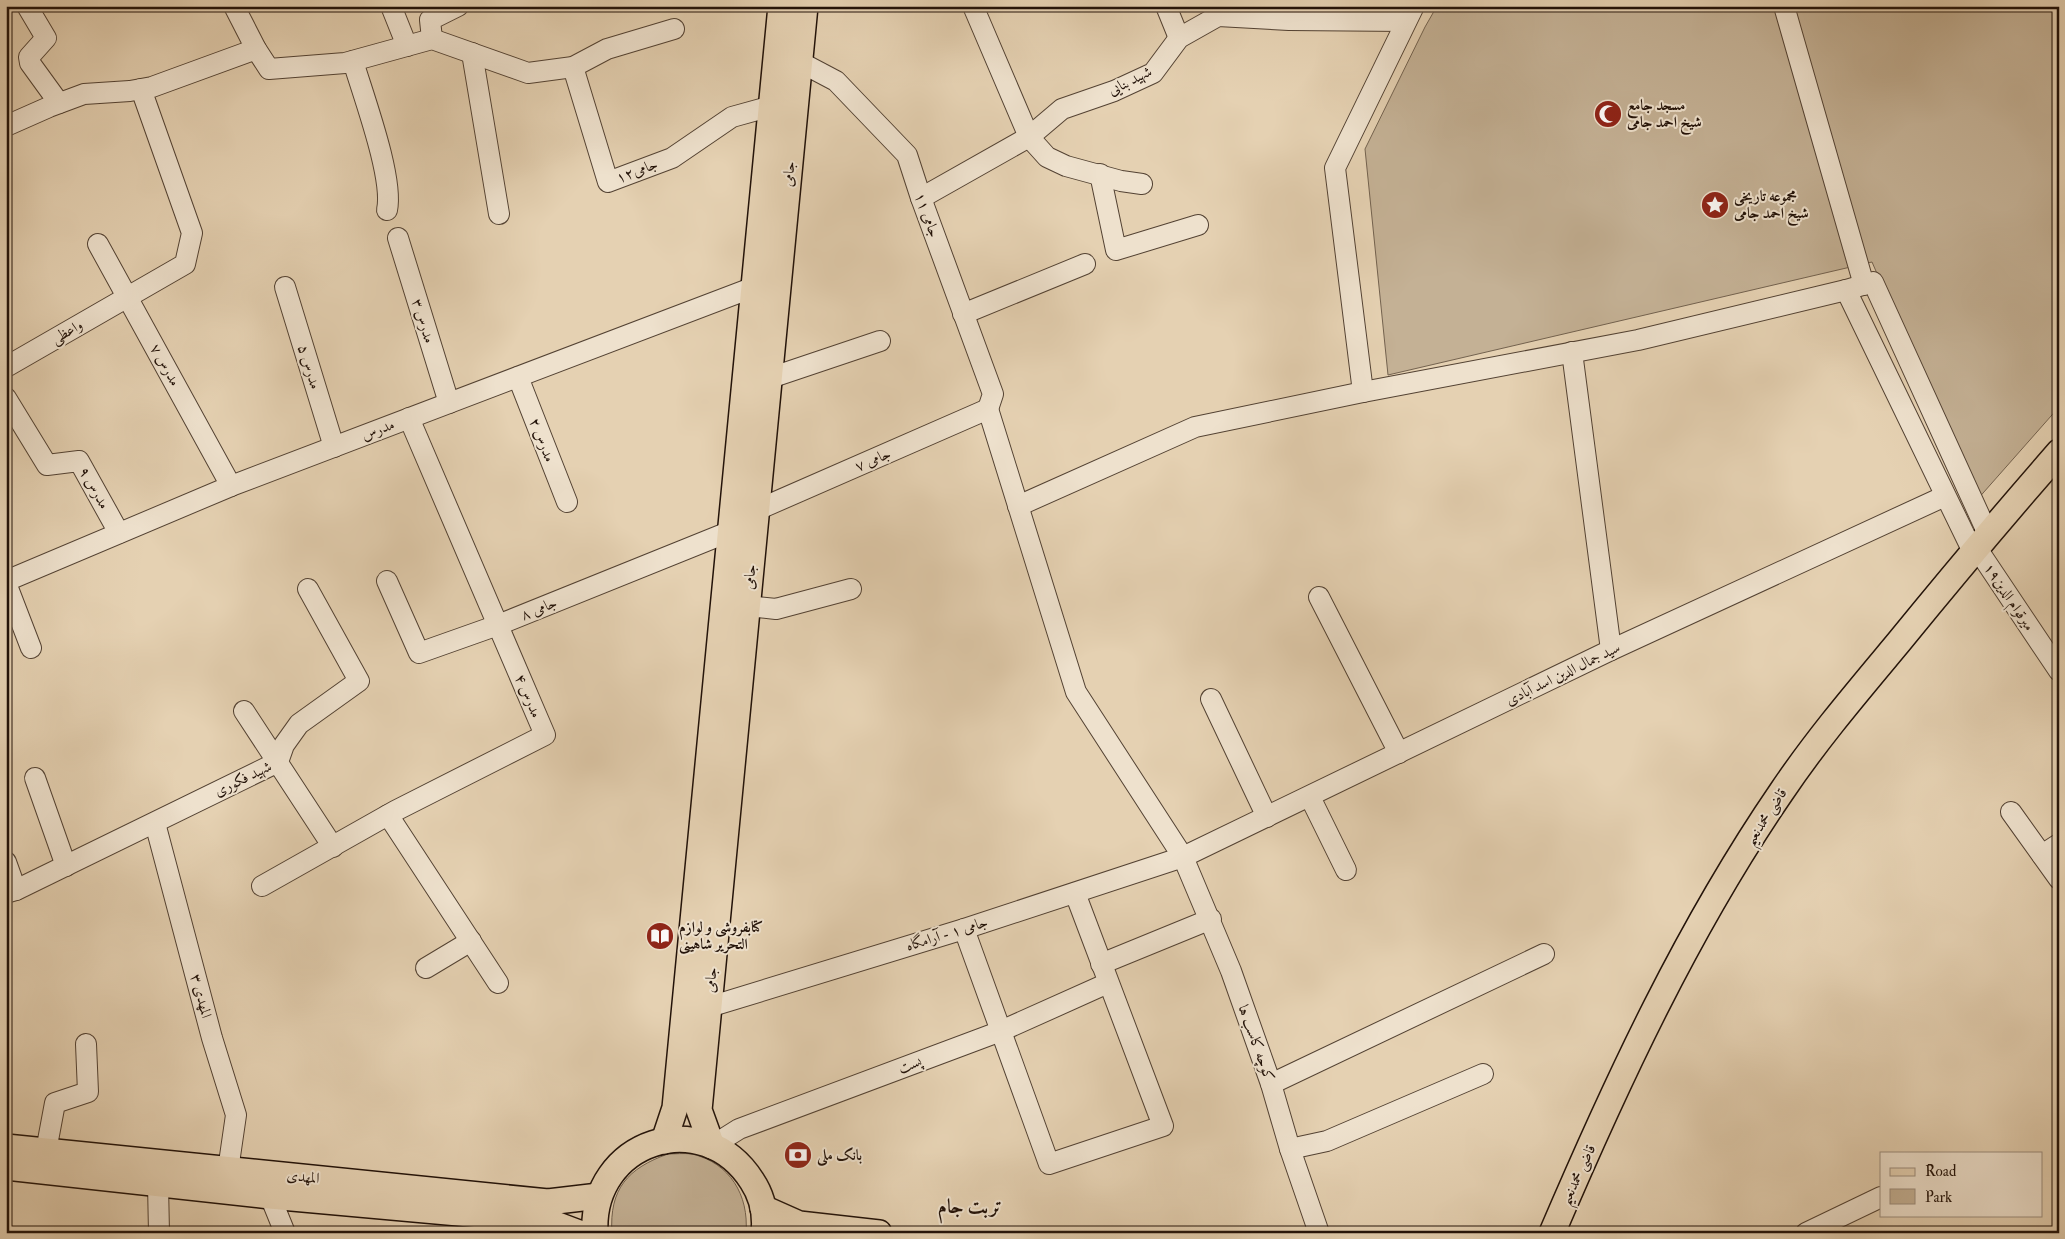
<svg xmlns="http://www.w3.org/2000/svg" width="2065" height="1239" viewBox="0 0 2065 1239" font-family="'IM FELL Double Pica',Amiri,serif">
<rect width="100%" height="100%" fill="#e5d1b2"/>
<filter id="stains"><feTurbulence type="fractalNoise" baseFrequency=".004" numOctaves="4"/><feColorMatrix values="0 0 0 0 .2 0 0 0 0 .09 0 0 0 0 .02 0 0 0 .5 -.17"/></filter>
<radialGradient id="worn" r=".72"><stop offset=".6" stop-color="#630" stop-opacity="0"/><stop offset="1" stop-color="#630" stop-opacity=".3"/></radialGradient>
<g fill="#c4b195" stroke="#73624f">
<polygon points="1437,6 2059,6 2059,407 1976,501 1872,262 1388,375 1365,149 1425,27"/>
<path d="M668 1154C675 1154 684 1153 692 1154 730 1163 749 1195 746 1233H612C609 1189 628 1168 668 1154Z"/>
</g>
<g fill="none" stroke-linecap="round" stroke-linejoin="round">
<defs>
<g id="minor">
<polyline points="27,6 46,38 29,57 30,63 59,103"/>
<polyline points="234,6 256,49 269,69 345,63 432,39 528,73 573,67 607,49 674,29"/>
<polyline points="391,6 407,46"/>
<polyline points="973,6 1029,137 1047,157 1066,166 1121,181 1142,184"/>
<polyline points="1166,6 1179,38"/>
<polyline points="1784,6 1864,285"/>
<polyline points="432,39 430,20 458,6"/>
<polyline points="472,53 499,214"/>
<path d="M353 61C363 95 394 178 387 210"/>
<polyline points="800,62 836,81 907,155 921,198 993,394 988,409"/>
<polyline points="573,67 608,182 672,158 732,117 772,106"/>
<polyline points="6,126 49,107 84,94 130,91 152,87 256,49"/>
<polyline points="1100,174 1116,250 1198,225"/>
<polyline points="921,198 1029,137 1062,109 1114,91 1153,73 1179,38 1218,16 1289,20 1406,21"/>
<polyline points="398,238 449,403"/>
<polyline points="98,244 231,486"/>
<polyline points="285,287 334,447"/>
<polyline points="1846,290 1973,552"/>
<polyline points="963,314 1085,264"/>
<polyline points="1572,352 1611,650"/>
<polyline points="6,367 185,264 192,233 141,89"/>
<polyline points="518,377 567,502"/>
<polyline points="770,378 880,341"/>
<polyline points="1363,392 1335,168 1414,6"/>
<polyline points="6,398 47,465 79,461 119,533"/>
<polyline points="988,409 1076,692 1183,857 1231,971 1271,1084 1290,1149 1319,1233"/>
<polyline points="1018,506 1195,427 1363,392 1638,340 1846,290 1873,282 1988,534"/>
<polyline points="757,510 988,409"/>
<polyline points="1976,547 2059,671"/>
<polyline points="6,581 231,486 754,287"/>
<polyline points="387,581 419,653 498,625 731,531"/>
<polyline points="6,583 31,648"/>
<polyline points="1319,597 1399,753"/>
<polyline points="748,606 776,609 851,589"/>
<polyline points="1211,699 1267,817"/>
<polyline points="244,711 333,847"/>
<polyline points="35,778 66,866"/>
<polyline points="1310,797 1346,870"/>
<polyline points="2011,812 2059,879"/>
<polyline points="388,815 498,983"/>
<polyline points="155,823 212,1038 236,1115 228,1170"/>
<polyline points="2042,855 2059,844"/>
<polyline points="6,862 16,890"/>
<polyline points="262,886 395,811 545,735 409,418"/>
<polyline points="6,893 16,890 278,762 284,745 299,724 359,681 308,589"/>
<polyline points="964,929 1049,1164 1163,1126 1075,893"/>
<polyline points="1101,964 1211,919"/>
<polyline points="426,968 471,941"/>
<polyline points="709,1007 964,929 1183,857 1611,650 1945,496"/>
<polyline points="1271,1084 1544,954"/>
<polyline points="712,1146 739,1129 1001,1031 1108,983"/>
<polyline points="1290,1149 1327,1141 1483,1074"/>
<polyline points="46,1151 55,1103 88,1092 86,1044"/>
<polyline points="158,1184 159,1233"/>
<polyline points="270,1196 285,1233"/>
<polyline points="1806,1233 1881,1197"/>
</g>
<g id="major">
<polyline points="664,1141 675,1108 781,6"/>
<polyline points="712,1146 699,1110 805,6"/>
<polyline points="6,1147 548,1202 599,1196"/>
<polyline points="6,1167 270,1196 547,1221 579,1233"/>
<polyline points="763,1208 799,1224 879,1233"/>
<path d="M595 1233C590 1141 703 1104 752 1181 762 1196 766 1215 764 1233"/>
<path d="M1552 1233C1617 1081 1688 928 1782 791 1817 739 1858 691 1898 643 1951 578 2004 515 2059 452"/>
</g>
</defs>
<use href="#minor" stroke="#534233" stroke-width="22"/>
<use href="#major" stroke="#221209" stroke-width="28"/>
<use href="#minor" stroke="#eee1cd" stroke-width="20"/>
<use href="#major" stroke="#e5d1b2" stroke-width="25"/>
</g>
<defs>
<symbol id="mosque-disc" viewBox="-11 -11 22 22"><circle r="9.5" fill="#8f2418" stroke="#eee1cd"/><path d="M3.5-4.9A6 6 0 1 0 3.5 4.9A5 5 0 1 1 3.5-4.9Z" fill="#fff"/></symbol>
<symbol id="sight-disc" viewBox="-11 -11 22 22"><circle r="9.5" fill="#8f2418" stroke="#eee1cd"/><path d="M0-6L1.8-2.2L6-1.7L2.9 1.2L3.7 5.4L0 3.3L-3.7 5.4L-2.9 1.2L-6-1.7L-1.8-2.2Z" fill="#fff"/></symbol>
<symbol id="library-disc" viewBox="-11 -11 22 22"><circle r="9.5" fill="#8f2418" stroke="#eee1cd"/><path d="M-6-4Q-3-5.5-.7-3.5V5Q-3 3-6 4ZM6-4Q3-5.5 .7-3.5V5Q3 3 6 4Z" fill="#fff"/></symbol>
<symbol id="bank-disc" viewBox="-11 -11 22 22"><circle r="9.5" fill="#8f2418" stroke="#eee1cd"/><path d="M-6-4H6V4H-6ZM0-2.3a2.3 2.3 0 1 0 0 4.6a2.3 2.3 0 1 0 0-4.6Z" fill="#fff"/></symbol>
</defs>
<g fill-rule="evenodd">
<use href="#mosque-disc" x="1592" y="98" width="32" height="32"/>
<use href="#sight-disc" x="1699" y="189" width="32" height="32"/>
<use href="#library-disc" x="644" y="920" width="32" height="32"/>
<use href="#bank-disc" x="782" y="1139" width="32" height="32"/>
</g>
<g text-anchor="middle" dominant-baseline="central" stroke-width="4" stroke-linejoin="round" paint-order="stroke">
<g font-size="15" fill="#221209" stroke="#eee1cd">
<text transform="translate(1130 81) rotate(-27)">شهید بنایی</text>
<text transform="translate(637 171) rotate(-21)">جامی۱۲</text>
<text transform="translate(789 174) rotate(-84)">جامی</text>
<text transform="translate(927 215) rotate(70)">جامی ۱۱</text>
<text transform="translate(423 321) rotate(73)">مدرس ۳</text>
<text transform="translate(67 332) rotate(-30)">واعظی</text>
<text transform="translate(165 365) rotate(61)">مدرس ۷</text>
<text transform="translate(309 367) rotate(73)">مدرس ۵</text>
<text transform="translate(378 430) rotate(-21)">مدرس</text>
<text transform="translate(542 440) rotate(69)">مدرس ۲</text>
<text transform="translate(873 460) rotate(-23)">جامی ۷</text>
<text transform="translate(94 488) rotate(60)">مدرس ۹</text>
<text transform="translate(750 577) rotate(-85)">جامی</text>
<text transform="translate(2009 597) rotate(56)">میرقوام الدین۱۹</text>
<text transform="translate(539 609) rotate(-22)">جامی ۸</text>
<text transform="translate(1563 674) rotate(-26)">سید جمال الدین اسد آبادی</text>
<text transform="translate(528 696) rotate(67)">مدرس ۴</text>
<text transform="translate(243 779) rotate(-26)">شهید فکوری</text>
<text transform="translate(1766 817) rotate(-57)">قاضی محمدنعیم</text>
<text transform="translate(947 934) rotate(-17)">جامی ۱ - آرامگاه</text>
<text transform="translate(711 980) rotate(-84)">جامی</text>
<text transform="translate(201 996) rotate(75)">المهدی ۳</text>
<text transform="translate(1256 1043) rotate(70)">کوچه کاسب ها</text>
<text transform="translate(910 1065) rotate(-21)">پست</text>
<text transform="translate(1578 1175) rotate(-65)">قاضی محمدنعیم</text>
<text transform="translate(303 1177) rotate(6)">المهدی</text>
</g>
<g font-size="15" font-weight="bold" fill="#221209" stroke="#eee1cd" text-anchor="start">
<text x="1627" y="105">مسجد جامع<tspan x="1627" dy="17">شیخ احمد جامی</tspan></text>
<text x="1734" y="196">مجموعه تاریخی<tspan x="1734" dy="17">شیخ احمد جامی</tspan></text>
<text x="679" y="927">کتابفروشی و لوازم<tspan x="679" dy="17">التحریر شاهینی</tspan></text>
<text x="817" y="1155">بانک ملی</text>
</g>
<g font-size="20" font-weight="bold" fill="#221209" stroke="#eee1cd">
<text x="970" y="1206">تربت جام</text>
</g>
</g>
<rect width="2065" height="1239" fill="none" stroke="#e5d1b2" stroke-width="25"/>
<rect x="8" y="8" width="2050" height="1224" fill="none" stroke="#221209" stroke-width="2.5"/>
<rect x="12" y="12" width="2040" height="1214" fill="none" stroke="#221209"/>
<rect x="1880" y="1152" width="162" height="65" fill="#eee1cd" stroke="#9c8e7f"/>
<rect x="1890" y="1168" width="25" height="8" fill="#e5d1b2" stroke="#9c8e7f"/>
<text x="1925" y="1176" font-size="15" fill="#221209">Road</text>
<rect x="1890" y="1189" width="25" height="15" fill="#c4b195" stroke="#9c8e7f"/>
<text x="1925" y="1202" font-size="15" fill="#221209">Park</text>
<rect width="100%" height="100%" filter="url(#stains)"/>
<rect width="100%" height="100%" fill="url(#worn)"/>
</svg>
